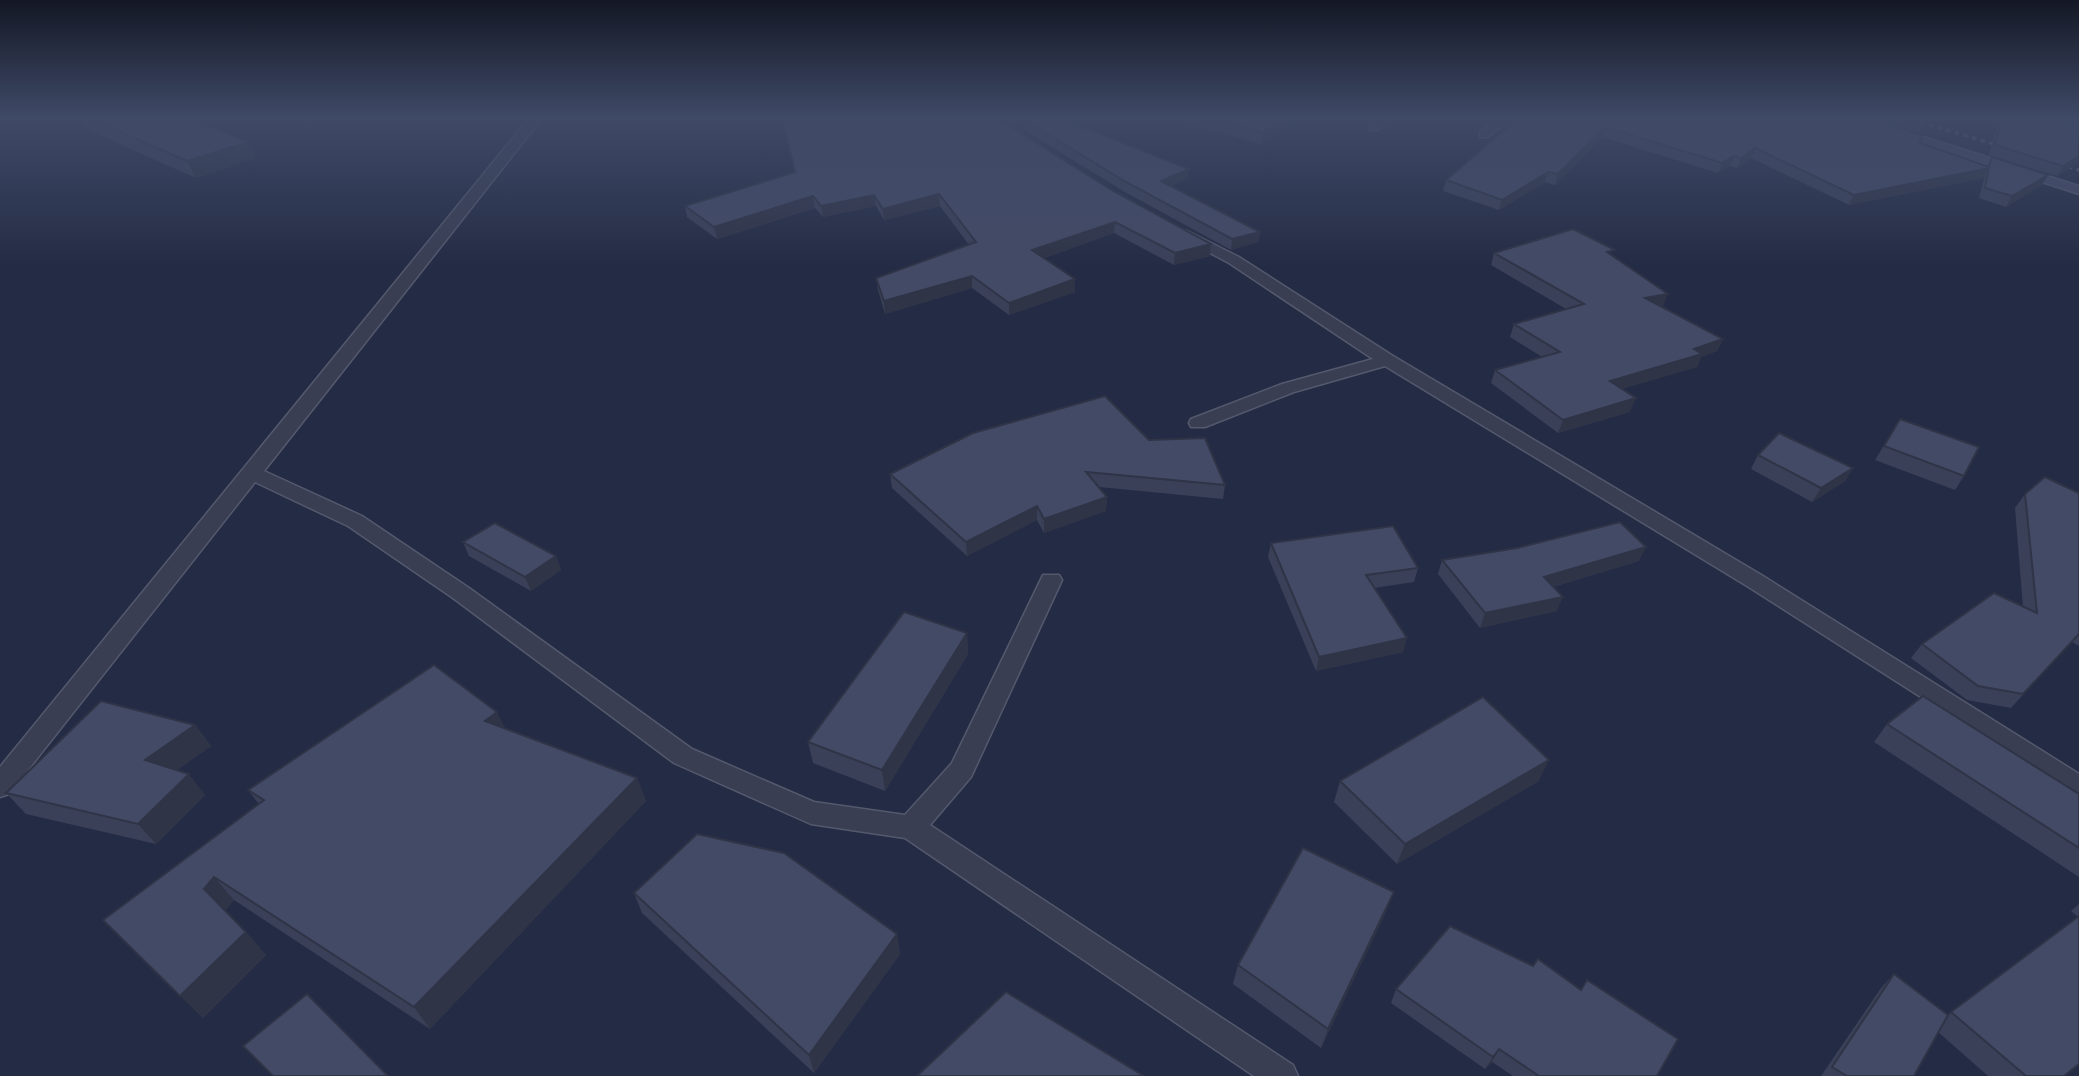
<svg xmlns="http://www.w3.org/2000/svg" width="2079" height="1076" viewBox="0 0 2079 1076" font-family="Arial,sans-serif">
<rect width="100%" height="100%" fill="#242b44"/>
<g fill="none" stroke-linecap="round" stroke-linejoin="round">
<defs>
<g id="street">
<polygon points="530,117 543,117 264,471 362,516 469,588 692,749 814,802 905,815 952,763 1043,575 1059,575 1062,580 971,777 930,825 1293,1065 1298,1076 1254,1076 905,838 811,824 674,763 453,598 348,526 255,482 9,794 0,797 0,767"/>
<polygon points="1380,117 1395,117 1378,130 1370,130 1370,124"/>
<polygon points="1499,117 1513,117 1488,137 1480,137 1480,131"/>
<polygon points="1187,231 1239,257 1393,356 1763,576 2079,774 2079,798 1747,586 1385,366 1294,392 1205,427 1191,427 1189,423 1191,419 1282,384 1373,359 1229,263 1182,238 1182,232"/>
</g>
<polygon id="secondary" points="1841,117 1860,117 2079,186 2079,194"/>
</defs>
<use href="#street" stroke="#54596d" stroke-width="3"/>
<use href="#secondary" stroke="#54596d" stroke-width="3"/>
<use href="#street" fill="#393e53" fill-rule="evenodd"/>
<use href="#secondary" fill="#464b67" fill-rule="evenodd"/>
<g stroke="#5a617a" stroke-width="3.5" stroke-dasharray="4.5 4.5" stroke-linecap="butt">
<polyline points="1903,117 2011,149"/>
<polyline points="2051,161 2079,170"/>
</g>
</g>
<g fill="#3a4058">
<polygon points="79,117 186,117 255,158 196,178 86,129"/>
<polygon points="296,117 336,117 309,126"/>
<polygon points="781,117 993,117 1113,191 1211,244 1210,256 1174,265 1114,233 1044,258 1075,279 1075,292 1009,315 972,288 885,314 878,290 876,278 969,245 940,206 884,220 876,206 823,217 815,208 717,239 687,217 685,206 794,172"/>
<polygon points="1165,117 1303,117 1261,144"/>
<polygon points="1457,117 1495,117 1485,124"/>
<polygon points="1873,117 1926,117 1925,122 1919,133 1873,118"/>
<polygon points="1999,117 2058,117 2079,163 2057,176 1989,155"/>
<polygon points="1506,119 1712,121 1920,143 1987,166 1992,157 2048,175 2042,185 2006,207 1979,198 1984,178 1849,205 1751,158 1737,168 1730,166 1718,173 1602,137 1555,185 1545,182 1499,210 1443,191 1446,180 1506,129 1503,128"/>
<polygon points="1024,120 1188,178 1171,186 1260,232 1258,242 1231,250 1125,192 1024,130"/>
<polygon points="1494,253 1613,256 1663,306 1662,306 1723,339 1717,351 1701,357 1697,367 1621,389 1630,412 1558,433 1491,383 1495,370 1542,357 1510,337 1514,324 1566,309 1491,265"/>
<polygon points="1900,419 1964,476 1955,490 1875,460"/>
<polygon points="1149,440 1225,485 1223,499 1099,487 1107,497 1106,511 1044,533 1037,520 967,556 892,488 890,474"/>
<polygon points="1758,455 1853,468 1845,481 1812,502 1751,469"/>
<polygon points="2079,493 2079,646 2072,642 2011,708 1967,700 1911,658 1922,644 2023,607 2015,508 2025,494"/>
<polygon points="463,542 556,556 561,570 531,591 469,556"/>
<polygon points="1271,543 1418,568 1414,582 1374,588 1403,652 1316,671 1268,557"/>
<polygon points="1442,560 1639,561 1553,587 1557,611 1480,628 1438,574"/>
<polygon points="967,633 968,654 885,791 813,763 808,742"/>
<polygon points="1887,724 2079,794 2079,877 1874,742"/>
<polygon points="195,725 211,746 177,770 205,795 156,844 26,814 6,793"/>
<polygon points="506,729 637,778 646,801 430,1029 234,900 225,911 246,932 266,955 203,1018 103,920 259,804 248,790"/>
<polygon points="1340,781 1539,781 1397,864 1334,802"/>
<polygon points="634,893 897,934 900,954 814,1073 642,913"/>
<polygon points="2079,904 2079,1064 2064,1076 1988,1076 1938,1032 1914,1076 1821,1076 1881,988 1894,974 1948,1015 2078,917 2071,911"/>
<polygon points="1386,912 1321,1048 1233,984 1238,965"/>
<polygon points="1396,989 1657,1076 1513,1076 1492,1062 1485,1069 1391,1003"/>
</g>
<g fill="#2f3447">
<polygon points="305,117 336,117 309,126"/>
<polygon points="1288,117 1303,117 1261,144 1262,133"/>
<polygon points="1487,117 1495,117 1485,124"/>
<polygon points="1605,127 1602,137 1555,185 1558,174"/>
<polygon points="248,142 255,158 196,178 187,161"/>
<polygon points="1755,148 1751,158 1737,168 1741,158"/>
<polygon points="1734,156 1730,166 1718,173 1722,163"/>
<polygon points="2079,156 2079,163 2057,176 2063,166"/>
<polygon points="1989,168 1984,178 1849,205 1854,195"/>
<polygon points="1189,169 1188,178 1160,191 1161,181"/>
<polygon points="1548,172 1545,182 1499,210 1502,200"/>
<polygon points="2048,175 2042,185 2006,207 2012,196"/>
<polygon points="939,194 940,206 884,220 883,209"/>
<polygon points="874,195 876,206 823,217 821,206"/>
<polygon points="813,196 815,208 717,239 714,227"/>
<polygon points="1115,222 1114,233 1032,262 1032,250"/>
<polygon points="1260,232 1258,242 1231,250 1232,239"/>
<polygon points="1211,244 1210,256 1174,265 1175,253"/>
<polygon points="972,276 972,288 885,314 884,301"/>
<polygon points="1075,279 1075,292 1009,315 1009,303"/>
<polygon points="1668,294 1663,306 1641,310 1645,298"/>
<polygon points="1723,339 1717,351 1701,357 1697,367 1605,394 1610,381"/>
<polygon points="1636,398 1630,412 1558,433 1563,420"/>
<polygon points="1853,468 1845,481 1812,502 1821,488"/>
<polygon points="1107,497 1106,511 1044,533 1044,519"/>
<polygon points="1037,506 1037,520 967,556 966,542"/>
<polygon points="1646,547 1639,561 1539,591 1544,577"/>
<polygon points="556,556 561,570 531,591 525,577"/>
<polygon points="1563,597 1557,611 1480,628 1485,613"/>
<polygon points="967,633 968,654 885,791 882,770"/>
<polygon points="2079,634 2072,642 2011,708 2023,694"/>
<polygon points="1407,638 1403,652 1316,671 1319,657"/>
<polygon points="497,712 509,736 485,721"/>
<polygon points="195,725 211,746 163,780 145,760"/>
<polygon points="1549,760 1539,781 1397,864 1405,844"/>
<polygon points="189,774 205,795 156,844 138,824"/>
<polygon points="637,778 646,801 430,1029 414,1007"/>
<polygon points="214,877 234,900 224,912 204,889"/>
<polygon points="1394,892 1386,912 1321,1048 1328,1029"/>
<polygon points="246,932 266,955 203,1018 180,996"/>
<polygon points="897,934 900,954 814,1073 809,1055"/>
<polygon points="1499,1049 1492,1062 1485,1069 1493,1057"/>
</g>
<g fill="#434a66" stroke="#2f3447" stroke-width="2">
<polygon points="86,117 186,117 248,142 187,161"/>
<polygon points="782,117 993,117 1008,125 1113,191 1211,244 1175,253 1115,222 1032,250 1075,279 1009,303 972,276 884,301 876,278 976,242 939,194 883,209 874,195 821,206 813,196 714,227 685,206 795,172"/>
<polygon points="1033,117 1057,117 1189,169 1161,181 1260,232 1232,239 1126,182 1024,120"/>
<polygon points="1205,117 1288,117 1262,133"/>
<polygon points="1507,117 1687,117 1712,121 1715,117 1865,117 1922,135 1920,143 1989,167 1992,157 2048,175 2012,196 1985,188 1989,168 1854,195 1755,148 1741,158 1734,156 1722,163 1605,127 1558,174 1548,172 1502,200 1446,180 1515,121 1506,119"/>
<polygon points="1909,117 1926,117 1925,122"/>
<polygon points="2002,117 2058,117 2079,122 2079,156 2063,166 1995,145"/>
<polygon points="1573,229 1615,250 1607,252 1668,294 1645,298 1723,339 1694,349 1702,354 1610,381 1636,398 1563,420 1495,370 1560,352 1514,324 1584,304 1494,253"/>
<polygon points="1105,396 1149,440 1205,438 1225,485 1086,472 1107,497 1044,519 1037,506 966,542 890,474 973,433"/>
<polygon points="1900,419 1979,447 1964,476 1884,446"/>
<polygon points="1779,433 1853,468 1821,488 1758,455"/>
<polygon points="2045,477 2079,493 2079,634 2023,694 1978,686 1922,644 1994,593 2037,613 2025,494"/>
<polygon points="1620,522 1646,547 1544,577 1563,597 1485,613 1442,560 1517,548"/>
<polygon points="495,523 556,556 525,577 463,542"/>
<polygon points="1393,526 1418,568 1366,575 1407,638 1319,657 1271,543"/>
<polygon points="904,612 967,633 882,770 808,742"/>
<polygon points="434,665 497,712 485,721 637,778 414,1007 214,877 204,889 246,932 180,996 103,920 264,800 248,790"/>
<polygon points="1923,696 2079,794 2079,848 1887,724"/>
<polygon points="1483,697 1549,760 1405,844 1340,781"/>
<polygon points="101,701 195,725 145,760 189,774 138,824 6,793"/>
<polygon points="697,834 784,853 897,934 809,1055 634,893"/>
<polygon points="1303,848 1394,892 1328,1029 1238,965"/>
<polygon points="2079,916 2079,1064 2064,1076 2026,1076 1951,1012"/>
<polygon points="1450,926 1533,966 1538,959 1581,990 1587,980 1678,1039 1657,1076 1539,1076 1499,1049 1493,1057 1396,989"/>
<polygon points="1894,974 1948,1015 1914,1076 1847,1076 1832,1067"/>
<polygon points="1006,992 1144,1076 917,1076"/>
<polygon points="307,994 388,1076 273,1076 243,1046"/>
</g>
<linearGradient id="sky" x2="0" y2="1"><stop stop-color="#141825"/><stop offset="0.44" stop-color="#3f4a67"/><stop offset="1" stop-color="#3f4a67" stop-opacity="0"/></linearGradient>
<rect width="2079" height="268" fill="url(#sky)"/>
</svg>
